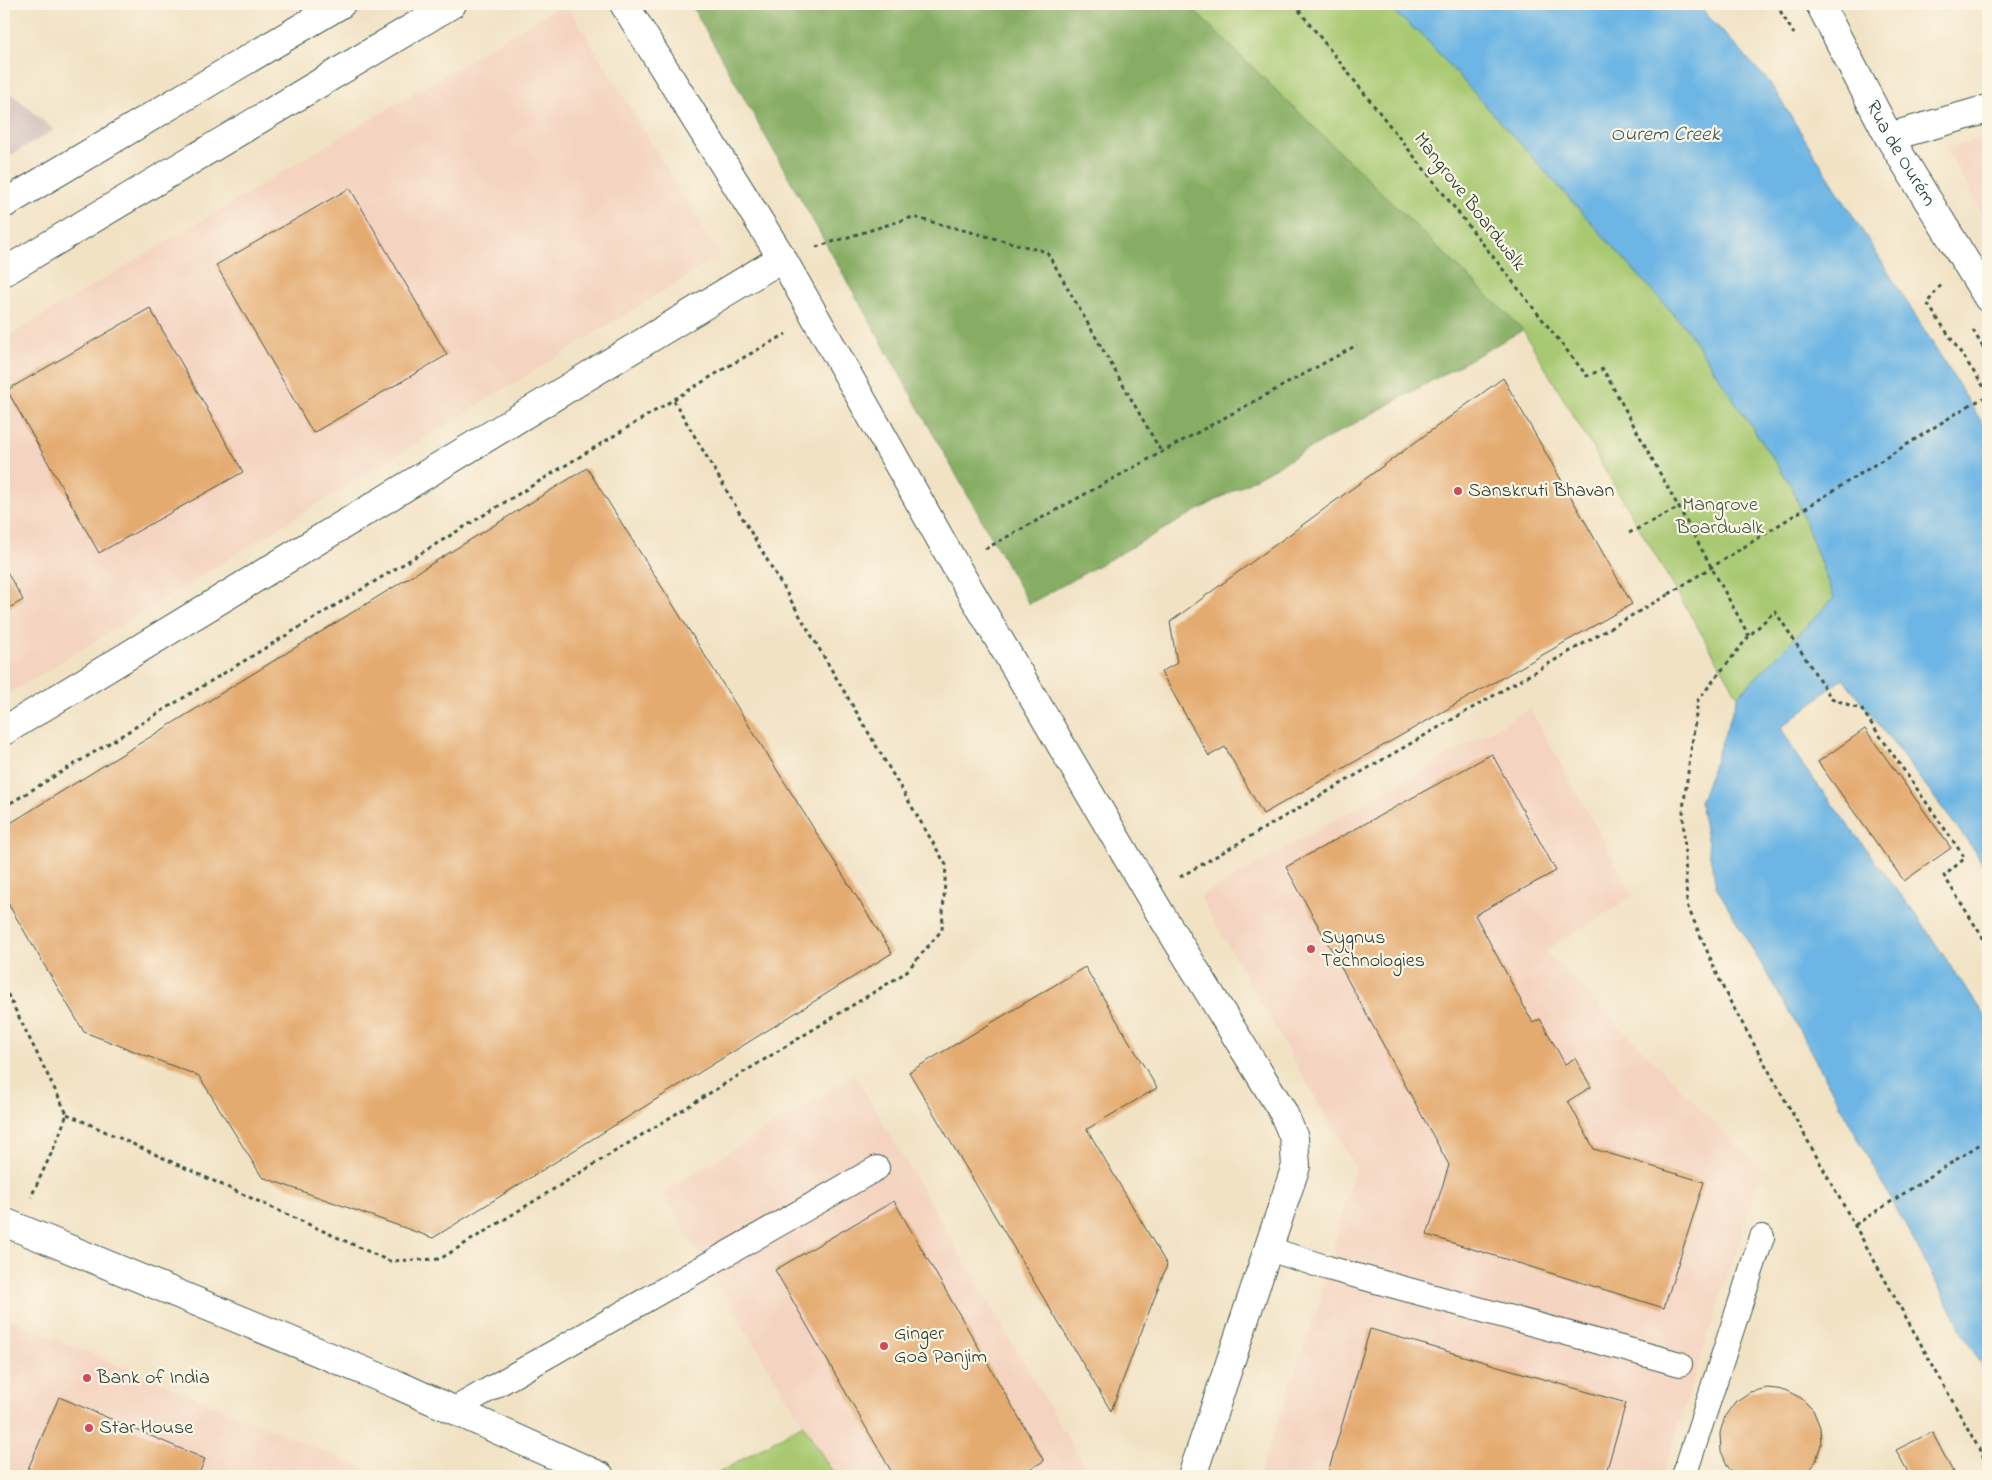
<svg xmlns="http://www.w3.org/2000/svg" width="1992" height="1480" viewBox="0 0 1992 1480" font-family="'Indie Flower',sans-serif">
<rect width="100%" height="100%" fill="#fcf5e5"/>
<filter id="ink" filterUnits="userSpaceOnUse"><feTurbulence type="fractalNoise" baseFrequency=".02" numOctaves="2"/><feDisplacementMap in="SourceGraphic" scale="10" xChannelSelector="R" yChannelSelector="G"/><feConvolveMatrix kernelMatrix="1 2 1 2 8 2 1 2 1" color-interpolation-filters="sRGB"/></filter>
<filter id="wash" filterUnits="userSpaceOnUse"><feTurbulence type="fractalNoise" baseFrequency=".0096" numOctaves="4" result="noise"/><feDisplacementMap in="SourceGraphic" scale="20" xChannelSelector="R" yChannelSelector="G"/><feGaussianBlur stdDeviation="1.12" result="paint"/><feColorMatrix in="noise" values="0 0 0 0 0 0 0 0 0 0 0 0 0 0 0 0 0 1.4 0 .05"/><feComposite in="paint" operator="in"/></filter>
<g filter="url(#wash)">
<rect width="100%" height="100%" fill="#f1e2c4"/>
<g fill="#f4d3c0">
<polygon points="563,4 567,4 720,256 4,697 4,339"/>
<polygon points="1988,136 1988,225 1946,148"/>
<polygon points="1530,709 1634,896 1545,951 1762,1171 1662,1476 1259,1476 1319,1303 1355,1167 1200,897"/>
<polygon points="855,1075 1090,1476 835,1476 662,1193"/>
<polygon points="4,1317 270,1429 384,1476 4,1476"/>
</g>
<polygon fill="#d0c0bc" points="4,87 54,130 4,159"/>
<g fill="#a8c972" stroke="#648353">
<polygon points="1187,4 1384,4 1423,36 1686,328 1792,487 1834,598 1738,696 1523,330"/>
<polygon points="803,1424 835,1476 715,1475"/>
</g>
<polygon fill="#86ad64" stroke="#52754c" points="691,4 1187,4 1523,330 1029,604"/>
<polygon fill="#6cb5e4" stroke="#46798c" points="1384,4 1697,4 1770,83 1988,432 1988,874 1975,851 1843,678 1781,728 1801,763 1917,916 1988,1021 1988,1378 1796,1024 1716,886 1700,803 1738,696 1834,598 1792,487 1686,328 1423,36"/>
<g id="blocks">
<g fill="#e4ab71">
<polygon points="350,188 447,355 313,433 216,265"/>
<polygon points="150,308 243,472 99,553 7,390"/>
<polygon points="1503,378 1632,604 1263,814 1225,747 1209,756 1161,672 1177,663 1170,622"/>
<polygon points="587,468 892,953 433,1238 262,1177 199,1076 84,1032 4,897 4,827"/>
<polygon points="4,567 23,600 4,611"/>
<polygon points="1865,729 1951,848 1904,881 1818,762"/>
<polygon points="1492,754 1556,871 1475,915 1533,1023 1540,1019 1565,1064 1575,1058 1591,1087 1568,1101 1594,1149 1704,1182 1664,1308 1427,1235 1449,1165 1286,867"/>
<polygon points="1085,967 1157,1088 1087,1129 1167,1265 1111,1411 909,1072"/>
<polygon points="894,1201 1044,1461 1018,1476 894,1476 775,1270"/>
<polygon points="1370,1329 1626,1403 1605,1476 1327,1476"/>
<polygon points="1767,1388 1785,1390 1801,1398 1813,1410 1820,1427 1821,1444 1816,1461 1804,1476 1737,1476 1728,1467 1721,1451 1720,1433 1725,1416 1735,1402 1750,1392"/>
<polygon points="59,1397 205,1459 198,1476 25,1476"/>
<polygon points="1932,1432 1955,1476 1910,1476 1896,1450"/>
</g>
</g>
</g>
<g filter="url(#ink)">
<use href="#blocks" fill-opacity="0" stroke="#3e564a" stroke-width="1"/>
<g fill="none" stroke-linecap="round" stroke-linejoin="round">
<defs>
<g id="lane">
<polyline points="1269,1249 1328,1268 1680,1364"/>
<polyline points="453,1410 877,1168"/>
<polyline points="1684,1476 1762,1237"/>
</g>
<g id="street">
<polyline points="624,4 782,258 955,565 1160,913 1283,1112 1294,1138 1296,1166 1192,1476"/>
<polyline points="1889,137 1988,109"/>
<polyline points="4,731 782,258"/>
<polyline points="4,1222 398,1385 600,1476"/>
</g>
<g id="secondary">
<path id="s1" d="M1820 4 1889 137 1988 298"/>
<polyline points="4,204 341,4"/>
<polyline points="4,272 452,4"/>
</g>
</defs>
<use href="#lane" stroke="#3e564a" stroke-width="26"/>
<use href="#street" stroke="#3e564a" stroke-width="30"/>
<use href="#secondary" stroke="#3e564a" stroke-width="30"/>
<g stroke="#3e564a" stroke-width="3" stroke-dasharray="4 4" stroke-linecap="butt">
<polyline points="1294,4 1587,376 1603,369 1749,636"/>
<polyline points="1776,4 1794,34"/>
<polyline points="816,247 913,217 1047,252 1162,453"/>
<polyline points="1941,285 1927,303 1988,393"/>
<polyline points="1973,330 1988,356"/>
<polyline points="1968,406 1988,396"/>
<polyline points="1629,533 1680,507"/>
<polyline points="985,549 1357,345"/>
<polyline points="4,807 732,364 786,334"/>
<polyline points="1180,877 1669,594"/>
<polyline points="1988,946 1944,876 1965,858 1862,710 1831,698 1775,611 1749,636 1698,700 1683,809 1687,905 1725,992 1988,1465"/>
<polyline points="4,987 67,1114 57,1141 31,1197"/>
<polyline points="67,1114 389,1261 440,1259 905,973 942,930 946,865 674,401"/>
<polyline points="1855,1225 1988,1139"/>
</g>
<use href="#lane" stroke="#fff" stroke-width="24"/>
<use href="#street" stroke="#fff" stroke-width="28"/>
<use href="#secondary" stroke="#fff" stroke-width="28"/>
<polyline stroke="#3e564a" stroke-width="3" stroke-dasharray="4 4" stroke-linecap="butt" points="1669,594 1968,406"/>
</g>
</g>
<g fill="#d1495b" stroke="#fcf5e5" stroke-width="2">
<circle cx="1458" cy="491" r="5"/>
<circle cx="1311" cy="949" r="5"/>
<circle cx="884" cy="1346" r="5"/>
<circle cx="87" cy="1378" r="5"/>
<circle cx="89" cy="1428" r="5"/>
</g>
<g text-anchor="middle" dominant-baseline="central" stroke-width="4.5" stroke-linejoin="round" paint-order="stroke">
<g font-size="20" fill="#1f3d34" stroke="#fcf5e5">
<text stroke="none"><textPath href="#s1" startOffset="170">Rua de Ourém</textPath></text>
<text transform="translate(1469 202) rotate(52)">Mangrove Boardwalk</text>
</g>
<g font-size="20" fill="#1f3d34" stroke="#fcf5e5" text-anchor="start">
<text x="1468" y="491">Sanskruti Bhavan</text>
<text x="1321" y="938">Sygnus<tspan x="1321" dy="23">Technologies</tspan></text>
<text x="894" y="1334">Ginger<tspan x="894" dy="23">Goa Panjim</tspan></text>
<text x="97" y="1378">Bank of India</text>
<text x="99" y="1428">Star House</text>
</g>
<g font-size="20" fill="#3a5940" stroke="#fcf5e5">
<text x="1720" y="505">Mangrove<tspan x="1720" dy="23">Boardwalk</tspan></text>
</g>
<g font-size="21" font-style="italic" fill="#325b60" stroke="#fcf5e5">
<text x="1665" y="135">Ourem Creek</text>
</g>
</g>
<rect width="1992" height="1480" fill="none" stroke="#fcf5e5" stroke-width="20"/>
</svg>
